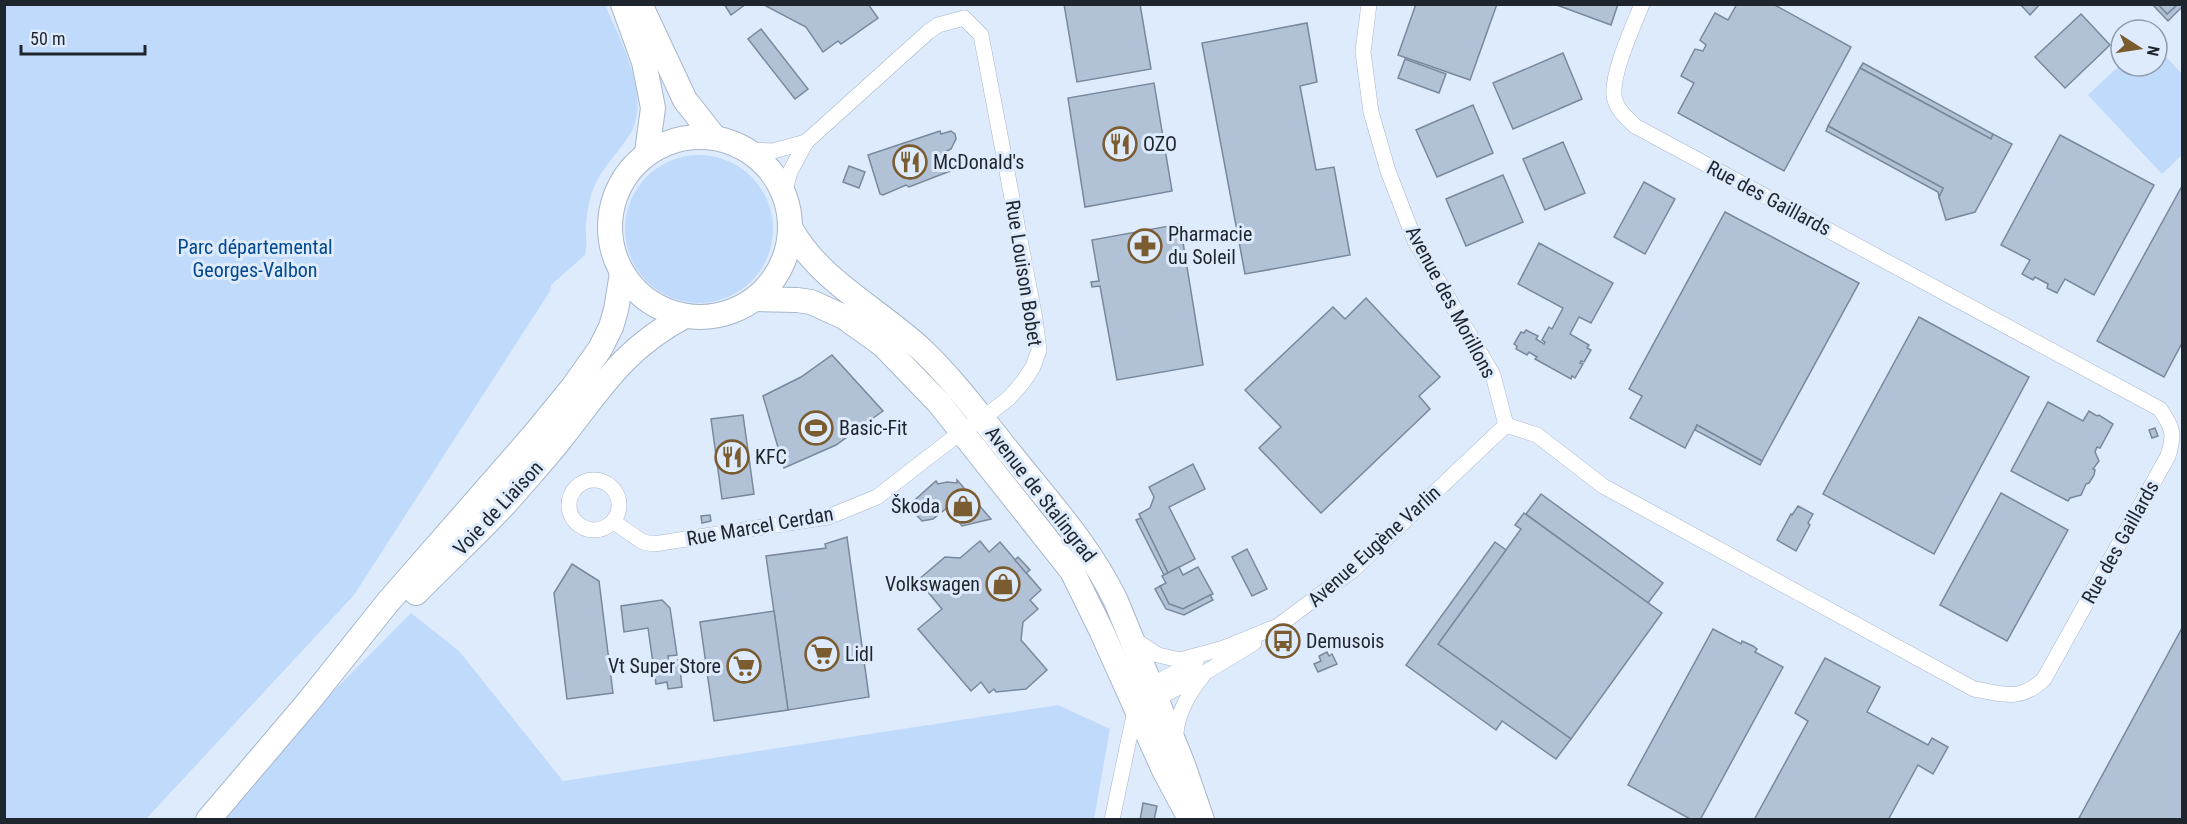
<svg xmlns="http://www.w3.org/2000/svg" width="2187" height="824" viewBox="0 0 2187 824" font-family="'Roboto Condensed',sans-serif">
<rect width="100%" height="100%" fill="#ddebfd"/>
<g fill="#c0dafc">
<path d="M5 4 605 5C620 40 652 97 630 134 618 154 600 169 592 192 589 201 587 213 586 223 585 234 588 244 585 255L551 285 550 291 354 595 146 819H5Z"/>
<polygon points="2157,47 2182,74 2182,155 2162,174 2088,95 2121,64 2121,66 2157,66"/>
<circle cx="699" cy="229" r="74"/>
<polygon points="411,613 459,651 563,781 1058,705 1110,729 1094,819 221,820 292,733"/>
</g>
<g fill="#b1c1d6" stroke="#79889c" stroke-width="1.5">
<polygon points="724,4 746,4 731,15"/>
<polygon points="762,4 868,4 878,18 841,44 838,41 823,52 806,27"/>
<polygon points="1064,4 1140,4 1151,69 1077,82"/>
<polygon points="1416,4 1497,4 1470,80 1398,55"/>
<polygon points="1554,4 1618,4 1611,25"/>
<polygon points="1737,4 1773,4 1851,47 1784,171 1678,113 1694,83 1681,76 1695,49 1703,51 1706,45 1700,40 1715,13 1728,20"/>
<polygon points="2020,4 2040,4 2030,15"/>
<polygon points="2152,4 2158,4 2167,14 2178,4 2182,4 2182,7 2168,21"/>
<polygon points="2158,4 2178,4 2167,14"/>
<polygon points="2081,14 2110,45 2065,88 2035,57"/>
<polygon points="1307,23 1317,82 1300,86 1316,170 1334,167 1350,255 1245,274 1202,43"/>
<polygon points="761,29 808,89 795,99 748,39"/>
<polygon points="1563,53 1582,99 1513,129 1493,83"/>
<polygon points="1405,59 1446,74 1439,93 1398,78"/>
<polygon points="1863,63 1993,134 1991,139 1860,68"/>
<polygon points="1860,68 1991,139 1993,134 2012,144 1975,212 1946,220 1939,197 1943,188 1828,126"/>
<polygon points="1154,83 1172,191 1085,207 1068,98"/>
<polygon points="1473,105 1493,153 1437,177 1416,130"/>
<polygon points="1828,126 1943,188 1939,197 1938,192 1826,131"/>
<polygon points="940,131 941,134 951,131 955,134 956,139 951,149 947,151 953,170 909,187 906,185 883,195 880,194 868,155"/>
<polygon points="2060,135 2154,185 2094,295 2065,279 2057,293 2047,288 2048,284 2035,277 2033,280 2022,274 2030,260 2001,245"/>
<polygon points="1563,142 1585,193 1545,210 1523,159"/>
<polygon points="849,166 865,172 859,188 843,182"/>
<polygon points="1503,175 1523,222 1466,246 1446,199"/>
<polygon points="1644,182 1675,199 1645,254 1614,237"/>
<polygon points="2182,186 2182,343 2164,377 2097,341"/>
<polygon points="1725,212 1859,283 1762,461 1697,425 1685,448 1630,418 1642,396 1629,389"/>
<polygon points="1180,224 1203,365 1117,380 1100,286 1092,287 1091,282 1099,281 1092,240"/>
<polygon points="1539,243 1613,283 1591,323 1579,317 1570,334 1589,345 1587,348 1591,350 1584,362 1581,361 1580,363 1583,364 1575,378 1572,376 1571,379 1535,359 1537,357 1529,352 1527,355 1516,349 1517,346 1514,344 1521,332 1524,333 1526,330 1538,336 1536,339 1544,344 1545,342 1542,340 1549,327 1552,329 1563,308 1518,284"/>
<polygon points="1366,298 1440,377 1419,396 1430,409 1321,513 1259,448 1281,427 1245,390 1333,307 1345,319"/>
<polygon points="1919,317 2029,377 1934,554 1823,494"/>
<polygon points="832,355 883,411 836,445 784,468 763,396 801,377"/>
<polygon points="2048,402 2083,421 2089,411 2097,416 2099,415 2113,424 2100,448 2097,447 2095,452 2099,461 2093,469 2095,470 2094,475 2089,483 2086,484 2081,495 2070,498 2068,501 2011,471"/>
<polygon points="743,415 754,494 722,499 711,419"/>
<polygon points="1697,425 1762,461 1760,465 1695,430"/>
<polygon points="2155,428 2158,436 2152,438 2149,430"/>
<polygon points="1193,464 1205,489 1169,507 1195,559 1168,573 1139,514 1150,508 1154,497 1149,487"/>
<polygon points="957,480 991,519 962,526 947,508 933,519 922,521 908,506 936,481 938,484 947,482 957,483"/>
<polygon points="2001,493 2068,530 2007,641 1940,605"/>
<polygon points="1541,494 1663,583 1648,603 1526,514"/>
<polygon points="1798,506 1813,514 1808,523 1810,525 1796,551 1777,540 1791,514 1792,515"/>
<polygon points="1524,513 1662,613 1571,739 1438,644 1521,529 1515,525"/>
<polygon points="710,515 711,521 702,523 701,516"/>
<polygon points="1141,518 1168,573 1164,575 1136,520"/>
<polygon points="847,537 869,697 788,710 766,556 826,548 825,544"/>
<polygon points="980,541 989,552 1000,542 1041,590 1030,600 1038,609 1023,622 1021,640 1047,670 1026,689 996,692 994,689 989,693 981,682 971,691 918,629 942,609 918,580 945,557 960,558"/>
<polygon points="1495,542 1506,550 1438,644 1571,739 1556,759 1502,721 1496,730 1406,665"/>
<polygon points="1247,549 1267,589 1252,596 1232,557"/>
<polygon points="1018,557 1030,570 1026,573 1015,560"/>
<polygon points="572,564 599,581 613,693 567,699 554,593"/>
<polygon points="1179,567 1183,575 1198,567 1213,594 1183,609 1169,604 1160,586 1166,583 1162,576"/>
<polygon points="1160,586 1169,604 1183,609 1210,595 1213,600 1184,615 1166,609 1155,589"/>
<polygon points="662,600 670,608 677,655 668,656 669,662 679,660 682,687 668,689 667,682 656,684 648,628 624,632 621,606"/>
<polygon points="774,611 788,710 714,721 700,622"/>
<polygon points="2182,628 2182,820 2078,820"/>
<polygon points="1713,629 1741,644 1742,641 1753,646 1757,649 1755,652 1783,667 1700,820 1692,820 1628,785"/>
<polygon points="1327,652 1329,656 1332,654 1337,664 1318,672 1314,664 1321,661 1319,656"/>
<polygon points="1825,658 1880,687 1867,712 1928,745 1932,738 1948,747 1933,774 1918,765 1888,820 1754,820 1808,721 1795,713"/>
<polygon points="1143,803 1157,806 1154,820 1140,820"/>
</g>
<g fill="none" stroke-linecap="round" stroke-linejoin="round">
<defs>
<g id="minor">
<polyline points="1369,4 1363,52 1371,112 1388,171 1415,241 1493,375 1506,425"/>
<polyline points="749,150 773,151 806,142"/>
<polyline points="784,193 790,172 806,142 928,32 938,25 964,18"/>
<path d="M1506 425 1537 435 1603 486 1974 689C2004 694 2020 702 2044 679L2168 456C2175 434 2173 428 2160 409L1635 126C1626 117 1615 108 1614 95 1612 72 1633 27 1642 4"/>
<circle cx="594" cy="505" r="25"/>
<polyline points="614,522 643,542 654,544 828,517 877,497 961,432 982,419 1009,398 1023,382 1033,367 1039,350 1035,319 981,35 964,18"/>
<polyline points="1132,638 1158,655 1180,660 1224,648 1278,626 1353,570 1506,425"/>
<polyline points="1150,703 1206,672 1254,643"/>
<path d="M1176 742C1174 719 1188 694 1202 677"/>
<polyline points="1112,820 1134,715 1151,685 1196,662"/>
</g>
<g id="primary">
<polyline points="623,4 644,62 653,108 647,152"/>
<polyline points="640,4 685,100 714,137"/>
<circle cx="700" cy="227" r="90"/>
<path d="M791 229C820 281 878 309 921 349 955 381 983 420 1013 457 1052 506 1088 544 1116 601L1182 762 1202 820"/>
<polyline points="755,299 797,300 811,302 844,317 883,345 939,403 1072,571 1101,630 1164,770 1188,815"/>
<path d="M416 593C448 560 482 530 512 496 529 476 547 457 563 436 603 385 625 348 685 316"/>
<polyline points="208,820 309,701 388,602 532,437 573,387 600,349 611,327 616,310 622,273"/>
</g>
</defs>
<use href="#minor" stroke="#a6b6cb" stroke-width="16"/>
<use href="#primary" stroke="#a6b6cb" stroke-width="26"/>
<use href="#minor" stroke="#fff" stroke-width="15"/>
<use href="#primary" stroke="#fff" stroke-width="24"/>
</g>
<defs>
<symbol id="restaurant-ring" viewBox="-11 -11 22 22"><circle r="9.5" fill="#ddebfd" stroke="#7a5c30" stroke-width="1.5"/><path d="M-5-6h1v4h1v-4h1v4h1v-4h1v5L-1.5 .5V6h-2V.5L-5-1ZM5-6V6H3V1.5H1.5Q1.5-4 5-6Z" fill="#7a5c30"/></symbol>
<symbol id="pharmacy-ring" viewBox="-11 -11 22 22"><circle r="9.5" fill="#ddebfd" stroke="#7a5c30" stroke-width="1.5"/><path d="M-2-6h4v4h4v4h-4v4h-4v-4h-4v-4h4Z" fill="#7a5c30"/></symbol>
<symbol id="stadium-ring" viewBox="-11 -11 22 22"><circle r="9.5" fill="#ddebfd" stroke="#7a5c30" stroke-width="1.5"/><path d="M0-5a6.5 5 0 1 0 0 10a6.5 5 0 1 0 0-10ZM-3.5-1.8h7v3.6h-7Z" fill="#7a5c30"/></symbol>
<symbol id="shop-ring" viewBox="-11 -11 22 22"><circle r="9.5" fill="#ddebfd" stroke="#7a5c30" stroke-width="1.5"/><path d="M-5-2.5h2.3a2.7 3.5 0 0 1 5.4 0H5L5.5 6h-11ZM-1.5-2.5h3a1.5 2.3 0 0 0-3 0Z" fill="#7a5c30"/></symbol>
<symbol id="bus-ring" viewBox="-11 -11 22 22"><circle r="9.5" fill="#ddebfd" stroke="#7a5c30" stroke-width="1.5"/><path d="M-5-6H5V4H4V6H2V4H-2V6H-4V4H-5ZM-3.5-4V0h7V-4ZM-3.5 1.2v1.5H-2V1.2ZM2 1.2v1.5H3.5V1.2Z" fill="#7a5c30"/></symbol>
<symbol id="supermarket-ring" viewBox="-11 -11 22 22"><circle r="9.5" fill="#ddebfd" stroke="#7a5c30" stroke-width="1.5"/><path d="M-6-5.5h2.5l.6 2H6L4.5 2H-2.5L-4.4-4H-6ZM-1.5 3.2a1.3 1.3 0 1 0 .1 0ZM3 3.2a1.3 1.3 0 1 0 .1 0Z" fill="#7a5c30"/></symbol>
</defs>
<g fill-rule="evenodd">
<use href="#restaurant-ring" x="1101" y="125" width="38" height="38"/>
<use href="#restaurant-ring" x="891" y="143" width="38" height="38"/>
<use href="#pharmacy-ring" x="1126" y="227" width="38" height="38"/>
<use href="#stadium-ring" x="797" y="409" width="38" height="38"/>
<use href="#restaurant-ring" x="713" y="438" width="38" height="38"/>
<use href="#shop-ring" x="944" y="487" width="38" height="38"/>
<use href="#shop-ring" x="984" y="565" width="38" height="38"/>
<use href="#bus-ring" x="1264" y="622" width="38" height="38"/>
<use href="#supermarket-ring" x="803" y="635" width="38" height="38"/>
<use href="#supermarket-ring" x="725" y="647" width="38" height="38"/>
</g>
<g text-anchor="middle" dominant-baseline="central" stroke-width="6" stroke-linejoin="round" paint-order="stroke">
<g font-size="20" fill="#1f252d" stroke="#ddebfd" text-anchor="start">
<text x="1143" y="144">OZO</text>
<text x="933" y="162">McDonald's</text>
<text x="1168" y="234">Pharmacie<tspan x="1168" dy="23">du Soleil</tspan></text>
<text x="839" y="428">Basic-Fit</text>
<text x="755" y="457">KFC</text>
<text x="940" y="506" text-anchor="end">Škoda</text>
<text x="980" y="584" text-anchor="end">Volkswagen</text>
<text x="1306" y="641">Demusois</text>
<text x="845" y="654">Lidl</text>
<text x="721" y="666" text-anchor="end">Vt Super Store</text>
</g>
<g font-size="20" fill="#1f252d" stroke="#ddebfd">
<text transform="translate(1769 198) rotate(28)">Rue des Gaillards</text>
<text transform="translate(1024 273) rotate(81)">Rue Louison Bobet</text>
<text transform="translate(1451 302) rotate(62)">Avenue des Morillons</text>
<text transform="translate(1041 494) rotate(52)">Avenue de Stalingrad</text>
<text transform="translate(498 508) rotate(-47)">Voie de Liaison</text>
<text transform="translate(760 526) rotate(-10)">Rue Marcel Cerdan</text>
<text transform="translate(2120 542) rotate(-61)">Rue des Gaillards</text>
<text transform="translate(1374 546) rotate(-42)">Avenue Eugène Varlin</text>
</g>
<g font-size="20" fill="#024891" stroke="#ddebfd">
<text x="255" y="247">Parc départemental<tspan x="255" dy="23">Georges-Valbon</tspan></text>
</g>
</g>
<rect width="2187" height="824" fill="none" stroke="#1f252d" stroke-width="12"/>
<g transform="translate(2139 48) rotate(102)"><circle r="28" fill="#ddebfd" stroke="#919caa" stroke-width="1.5"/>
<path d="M0-4.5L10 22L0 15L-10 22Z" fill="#7a5c30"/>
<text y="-9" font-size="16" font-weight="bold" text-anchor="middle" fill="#1f252d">N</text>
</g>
<path d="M21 45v9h124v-9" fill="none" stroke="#1f252d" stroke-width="3"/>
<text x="30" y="45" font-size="18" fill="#1f252d" stroke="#ddebfd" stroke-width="4.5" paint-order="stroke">50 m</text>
</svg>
